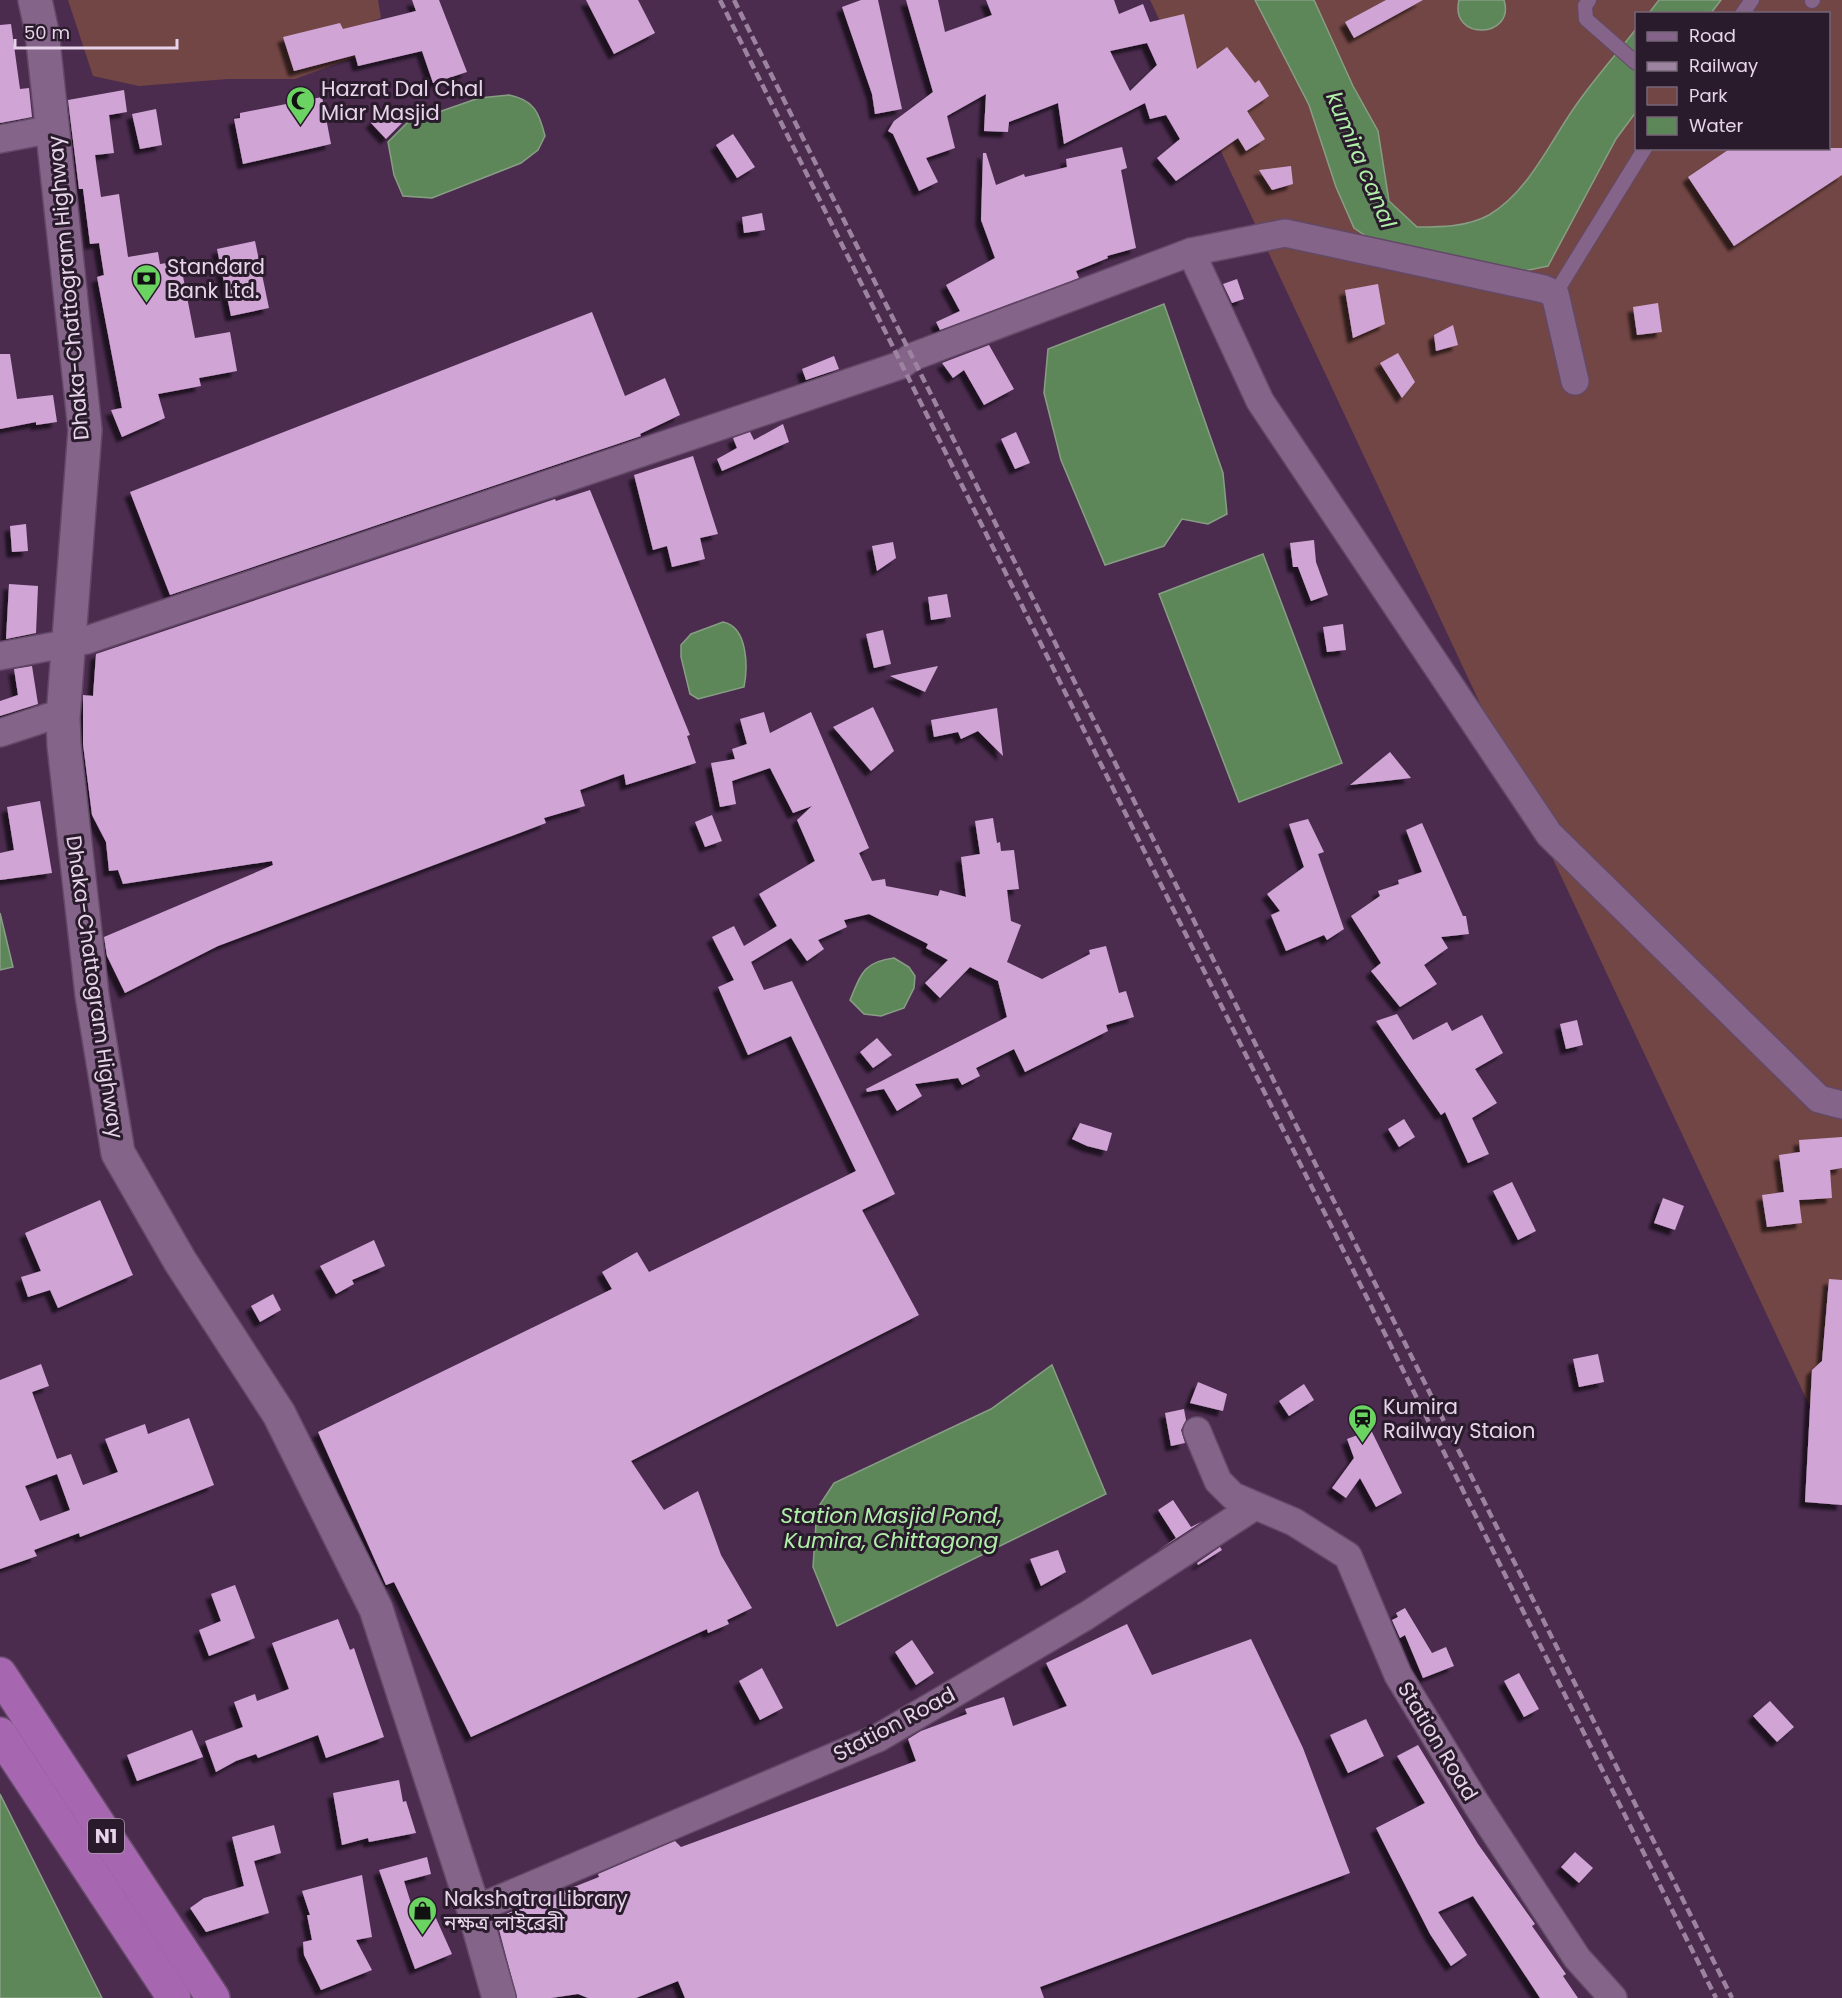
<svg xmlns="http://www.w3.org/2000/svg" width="1842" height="1998" viewBox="0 0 1842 1998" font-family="Poppins,'Noto Sans Bengali',sans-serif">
<defs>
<filter id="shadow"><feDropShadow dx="-5.5" dy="5.5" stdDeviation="1.5" flood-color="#0009"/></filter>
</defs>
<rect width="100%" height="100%" fill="#4b2c4f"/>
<g fill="#724644" fill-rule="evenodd">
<polygon points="68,0 378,0 381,18 363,25 358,56 295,79 228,79 139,86 93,76"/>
<path d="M1150 0H1842V1475ZM1636 14H1828V148H1636Z"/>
</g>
<g fill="#5e8759" stroke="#879e84" stroke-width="1.5">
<path d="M1255 0H1314L1353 86 1378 131 1389 201 1417 227C1441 227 1467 227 1489 215 1528 192 1549 144 1574 108 1593 80 1616 55 1636 29V112L1616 139 1548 266 1510 274 1382 247 1354 228 1336 187 1309 105Z"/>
<path d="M1459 0H1504C1516 38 1449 42 1459 0Z"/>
<polygon points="1659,0 1721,0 1711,13 1649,13"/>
<path d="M509 95C534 100 539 112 545 136L538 150 521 163 432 198 403 196 394 175 388 142 407 123 479 98Z"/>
<polygon points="1164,304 1223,473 1227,514 1208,524 1182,519 1164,546 1105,565 1061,460 1044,393 1048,349"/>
<polygon points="1263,554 1342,763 1239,802 1159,594"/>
<path d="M723 622C748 627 748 667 744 687L698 699 690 694 681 657V645L691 634Z"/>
<polygon points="0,913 13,967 0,970"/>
<path d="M894 958 909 967 915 976 914 988 904 1008 881 1016 864 1014 850 1000C861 974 863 962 894 958Z"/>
<polygon points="1052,1365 1106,1494 837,1626 813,1567 817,1509 834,1483 991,1409"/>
<polygon points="0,1794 102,1998 0,1998"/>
</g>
<g fill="#d0a5d6" fill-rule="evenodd" filter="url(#shadow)">
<polygon points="412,0 439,0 467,72 433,83 422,51 358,66 355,55 294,71 283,37 340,23 343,29 416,11"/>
<polygon points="586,0 638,0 655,33 614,54"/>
<polygon points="861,0 878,0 902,109 875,114 872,94 842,7"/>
<path d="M906 0H938L945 32 992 15 986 0H1114L1119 14 1143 4 1150 22 1184 14 1197 69 1227 47 1255 83 1259 80 1269 96 1247 111 1265 139 1246 151 1238 138 1176 181 1157 158 1180 139 1166 115 1150 119 1145 103 1064 144 1058 103 1009 122 1008 132 984 131 986 94 947 116 955 148 926 158 938 182 919 191 893 134 888 131 894 121 933 92ZM1147 43 1157 65 1130 91 1110 51Z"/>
<polygon points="1386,0 1423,0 1354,38 1345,22"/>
<polygon points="11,24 20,89 29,88 32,117 0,123 0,25"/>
<polygon points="124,90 127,112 109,115 114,153 95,155 101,197 119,194 128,257 158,252 160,264 180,261 195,338 230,332 237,371 199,378 201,386 158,394 165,418 122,437 111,410 122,408 97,277 104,275 99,243 90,244 83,189 79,189 68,100"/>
<polygon points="322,97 331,144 243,164 234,119 240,118 240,113"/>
<polygon points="387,107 402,123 386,139 371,123"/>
<polygon points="156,109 162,145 140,149 132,114"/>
<polygon points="733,134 755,167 737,178 716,145"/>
<polygon points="1122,147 1127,168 1121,170 1136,248 1107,256 1108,258 1076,271 1079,278 940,330 936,322 960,311 946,285 995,258 981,220 983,153 986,153 996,185 1024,174 1025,177 1067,167 1066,159"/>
<polygon points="1731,148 1842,148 1842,175 1734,246 1688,177"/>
<polygon points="1291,166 1293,184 1272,190 1259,170"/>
<polygon points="762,213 765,230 744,233 742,217"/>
<polygon points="255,241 269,308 231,316 217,249"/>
<polygon points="1237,279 1244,299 1232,303 1223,284"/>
<polygon points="1378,284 1385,324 1353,338 1345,290"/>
<polygon points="1658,303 1662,332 1637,335 1633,307"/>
<polygon points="592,312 625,396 665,378 680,415 640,434 641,436 170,595 130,492"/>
<polygon points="1453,325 1458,345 1436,351 1434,335"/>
<polygon points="989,345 1014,389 984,405 964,370 953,378 942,363"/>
<polygon points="1398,353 1415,382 1402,398 1380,363"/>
<polygon points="0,354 10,354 17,399 53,395 57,422 36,425 36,422 0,429"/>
<polygon points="834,356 839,369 806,380 802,369"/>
<polygon points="783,424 789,442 722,471 717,459 737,448 733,438 750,432 754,440"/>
<polygon points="1016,432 1030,463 1015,469 1001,439"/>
<polygon points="693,456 718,534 700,538 705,559 672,567 667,546 653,550 634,475"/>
<polygon points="590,490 690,735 687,736 696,763 626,785 624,774 580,790 585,806 544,818 546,823 218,946 125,993 107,956 104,937 273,865 272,861 123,884 118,870 109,871 106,842 92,815 83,744 83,695 93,696 96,654 555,499 556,501"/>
<polygon points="26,524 28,551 12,552 10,526"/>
<polygon points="1314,540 1316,562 1328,595 1311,601 1298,567 1293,567 1290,543"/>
<polygon points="893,542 896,558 877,571 872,546"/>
<polygon points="9,584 38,586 36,633 6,639"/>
<polygon points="947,594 951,617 931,620 928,597"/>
<polygon points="1343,624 1346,650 1327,652 1323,627"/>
<polygon points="883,630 891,664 874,668 866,634"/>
<polygon points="32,666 38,704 0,716 0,701 18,695 14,669"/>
<polygon points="938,666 925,692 890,676"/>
<polygon points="873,707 894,751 871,771 833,727"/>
<polygon points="997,708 1003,756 978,731 961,739 958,732 934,737 931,720"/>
<polygon points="764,712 770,733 811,712 869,848 859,853 872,881 885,879 886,886 938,896 940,890 966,897 961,857 980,854 975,821 993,818 997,843 1000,842 1001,851 1014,850 1019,889 1007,890 1011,921 1021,925 1007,962 1042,979 1090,954 1089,950 1106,946 1119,993 1126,991 1134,1017 1106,1025 1108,1031 1025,1072 1014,1049 976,1068 980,1076 962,1085 958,1078 915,1084 922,1096 897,1111 884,1089 867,1092 866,1089 1007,1017 998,981 970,967 940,998 925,983 948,960 926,948 928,944 869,914 844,920 847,927 818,940 824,949 807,961 791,938 751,962 764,990 792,981 895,1194 862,1210 919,1315 631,1461 664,1510 698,1491 721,1555 752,1608 727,1620 729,1624 708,1633 707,1629 471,1737 394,1582 386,1585 318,1432 612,1289 602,1272 637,1252 649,1272 856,1171 791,1036 748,1055 718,987 734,980 712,937 734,926 744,946 777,926 759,894 815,861 797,820 812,806 793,813 770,768 732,781 736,804 720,807 711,763 735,759 732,749 747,744 740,719"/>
<polygon points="1390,752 1411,778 1350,785"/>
<polygon points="40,801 52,873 0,880 0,853 14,850 7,807"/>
<polygon points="712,815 722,841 705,847 695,822"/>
<polygon points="1308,819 1324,852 1318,854 1344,929 1327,940 1324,935 1286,951 1271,915 1280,911 1267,894 1304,867 1289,824"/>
<polygon points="1422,823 1463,916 1466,916 1469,934 1441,937 1448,948 1424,965 1437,984 1400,1007 1371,971 1381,963 1351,916 1380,896 1378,891 1399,884 1398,880 1422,872 1406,830"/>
<polygon points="1397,1014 1413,1040 1447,1022 1452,1031 1482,1015 1503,1053 1475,1069 1497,1103 1472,1118 1489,1154 1468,1163 1445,1112 1441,1115 1376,1021"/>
<polygon points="1577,1020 1583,1045 1566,1049 1560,1024"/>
<polygon points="877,1038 892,1055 873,1068 860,1052"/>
<polygon points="1404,1119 1415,1137 1399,1147 1388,1129"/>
<polygon points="1080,1123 1112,1133 1107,1151 1087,1146 1072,1139"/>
<polygon points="1842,1137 1842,1168 1830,1170 1832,1198 1799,1200 1802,1223 1767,1227 1762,1195 1784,1192 1779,1155 1800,1152 1799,1140"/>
<polygon points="1512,1182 1536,1231 1518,1240 1493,1191"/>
<polygon points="1663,1198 1684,1206 1675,1230 1654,1223"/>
<polygon points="100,1200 133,1275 58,1308 50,1290 28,1297 21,1277 41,1271 25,1233"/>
<polygon points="374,1240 385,1266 352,1280 354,1284 336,1294 320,1266"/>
<polygon points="1829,1279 1842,1280 1842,1505 1805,1502 1812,1370 1822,1361"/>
<polygon points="273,1294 281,1310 260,1322 251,1306"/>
<polygon points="1598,1354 1604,1382 1579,1387 1573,1359"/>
<path d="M41 1364 49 1386 32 1392 57 1459 71 1454 83 1485 118 1472 105 1439 145 1424 148 1434 189 1418 214 1485 80 1537 79 1533 34 1550 37 1556 0 1569V1380ZM57 1474 70 1510 40 1521 25 1486Z"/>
<polygon points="1198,1382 1227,1394 1223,1411 1190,1403"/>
<polygon points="1304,1384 1314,1400 1289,1416 1279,1401"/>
<polygon points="1184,1409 1186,1420 1181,1430 1185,1443 1171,1446 1165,1413"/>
<polygon points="1371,1430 1402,1493 1376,1507 1360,1478 1346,1498 1332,1488 1354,1458 1347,1439"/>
<polygon points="1173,1500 1191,1527 1203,1521 1157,1551 1176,1538 1158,1510"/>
<polygon points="1220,1547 1222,1550 1198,1565 1197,1563"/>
<polygon points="1058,1550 1066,1572 1041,1586 1030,1559"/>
<polygon points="235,1585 255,1638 209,1656 199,1630 221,1621 211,1594"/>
<polygon points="1405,1608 1432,1653 1446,1647 1454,1666 1423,1678 1405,1635 1400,1638 1392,1620 1398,1617 1396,1613"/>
<polygon points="338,1619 350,1650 354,1648 384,1737 326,1758 318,1735 258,1758 256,1754 236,1761 216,1772 205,1741 243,1727 234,1702 255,1694 257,1701 289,1689 272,1643"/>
<polygon points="1127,1624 1152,1675 1251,1639 1303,1748 1350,1873 1040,1987 1044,1998 685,1998 678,1981 636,1998 588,1998 578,1994 551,1998 517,1998 496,1918 599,1877 598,1874 675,1841 681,1847 916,1761 908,1739 921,1731 967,1714 965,1709 1004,1697 1013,1726 1067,1706 1046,1663"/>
<polygon points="912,1640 934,1673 916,1685 895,1652"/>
<polygon points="762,1668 783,1708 760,1720 739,1681"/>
<polygon points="1519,1673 1539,1709 1524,1717 1504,1681"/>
<polygon points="1770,1701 1794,1727 1777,1742 1753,1716"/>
<polygon points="1366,1719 1384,1756 1348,1773 1330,1735"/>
<polygon points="192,1730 203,1757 137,1781 127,1755"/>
<polygon points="1418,1745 1478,1844 1535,1924 1532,1926 1566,1974 1563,1976 1578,1998 1540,1998 1473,1896 1438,1912 1467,1955 1451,1966 1430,1934 1376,1828 1425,1803 1397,1756"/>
<polygon points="399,1780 403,1802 406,1801 416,1833 369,1842 368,1838 342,1845 333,1793"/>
<polygon points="274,1825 281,1853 254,1861 269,1913 206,1932 190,1908 204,1898 244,1886 232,1837"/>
<polygon points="1575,1852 1593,1868 1579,1883 1561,1867"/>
<polygon points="427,1857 431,1874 404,1881 414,1913 431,1907 452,1954 415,1969 379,1870"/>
<polygon points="362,1875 372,1937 356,1940 372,1970 321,1990 304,1955 303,1942 312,1940 307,1915 310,1915 302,1891"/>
</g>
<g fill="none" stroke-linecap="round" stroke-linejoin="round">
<defs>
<g id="service">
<polyline points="1589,0 1585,6 1586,19 1636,63"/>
<polyline points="1812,1 1813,0"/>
<polyline points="1742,14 1752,0"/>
<polyline points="1555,294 1645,148"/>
</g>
<g id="minor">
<polyline points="0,139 53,129"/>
<polyline points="1191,252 1260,401 1549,834 1819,1099 1842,1105"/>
<polyline points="0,656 87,640 901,365 912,357 1191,252 1285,233 1544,289 1555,294 1575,381"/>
<polyline points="0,733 49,717 63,717"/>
<polyline points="1197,1431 1218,1481 1233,1496 1294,1522 1348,1556 1398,1675 1477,1805 1577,1958 1613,1998"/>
<polyline points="474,1910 878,1738 1086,1616 1255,1506"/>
</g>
<polyline id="tertiary" points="35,0 42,32 85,430 63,717 64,745 92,995 118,1153 180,1261 279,1414 376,1609 474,1910 499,1998"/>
<g id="trunk">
<polyline points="0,1674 213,1998"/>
<polyline points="0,1734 174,1998"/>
</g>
</defs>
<use href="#service" stroke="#634967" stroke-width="16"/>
<use href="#minor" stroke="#634967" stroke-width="30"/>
<use href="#tertiary" stroke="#634967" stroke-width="36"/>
<use href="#trunk" stroke="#634967" stroke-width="36"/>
<use href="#service" stroke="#85648a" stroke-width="14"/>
<use href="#minor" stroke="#85648a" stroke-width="27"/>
<use href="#tertiary" stroke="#85648a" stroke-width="33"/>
<use href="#trunk" stroke="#a666b0" stroke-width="33"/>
<g stroke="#9c839f" stroke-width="4.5" stroke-dasharray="9 4.5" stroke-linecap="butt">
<polyline points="720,0 1716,1998"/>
<polyline points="734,0 1732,1998"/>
</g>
</g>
<defs>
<symbol id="mosque-pin" viewBox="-11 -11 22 30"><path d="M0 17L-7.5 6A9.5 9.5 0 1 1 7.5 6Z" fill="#6bd362" stroke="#291b2b"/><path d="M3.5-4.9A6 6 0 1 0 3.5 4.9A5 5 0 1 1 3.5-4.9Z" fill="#111"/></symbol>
<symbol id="bank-pin" viewBox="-11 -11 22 30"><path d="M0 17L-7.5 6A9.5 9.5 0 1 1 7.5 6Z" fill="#6bd362" stroke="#291b2b"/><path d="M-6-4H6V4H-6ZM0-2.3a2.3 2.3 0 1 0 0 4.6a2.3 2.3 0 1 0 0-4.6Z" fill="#111"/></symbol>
<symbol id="station-pin" viewBox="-11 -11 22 30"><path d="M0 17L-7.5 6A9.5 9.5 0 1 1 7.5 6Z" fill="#6bd362" stroke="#291b2b"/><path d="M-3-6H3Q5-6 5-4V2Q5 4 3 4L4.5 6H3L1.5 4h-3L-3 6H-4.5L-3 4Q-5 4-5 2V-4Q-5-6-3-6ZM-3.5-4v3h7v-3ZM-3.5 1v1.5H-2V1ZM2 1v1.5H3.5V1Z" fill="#111"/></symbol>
<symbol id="shop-pin" viewBox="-11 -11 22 30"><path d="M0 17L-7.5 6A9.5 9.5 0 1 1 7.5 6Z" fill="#6bd362" stroke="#291b2b"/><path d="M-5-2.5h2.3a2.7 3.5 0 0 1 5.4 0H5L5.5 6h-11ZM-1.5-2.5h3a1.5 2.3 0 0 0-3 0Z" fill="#111"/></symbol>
</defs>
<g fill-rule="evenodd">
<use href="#mosque-pin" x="284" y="84" width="33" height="45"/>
<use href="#bank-pin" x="130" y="262" width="33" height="45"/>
<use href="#station-pin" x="1346" y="1402" width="33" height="45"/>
<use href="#shop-pin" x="406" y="1894" width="33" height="45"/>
</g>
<g text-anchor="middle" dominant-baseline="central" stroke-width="6" stroke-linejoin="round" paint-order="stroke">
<rect fill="#291b2b" stroke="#ae9cb1" stroke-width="1.5" x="88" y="1819" width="36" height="34" rx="4.5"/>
<g font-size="20" font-weight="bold" fill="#e7d4ea">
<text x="106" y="1836">N1</text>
</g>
<g font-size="21" fill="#e7d4ea" stroke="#291b2b" text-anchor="start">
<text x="321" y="88">Hazrat Dal Chal<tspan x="321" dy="24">Miar Masjid</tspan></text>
<text x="167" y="266">Standard<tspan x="167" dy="24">Bank Ltd.</tspan></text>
<text x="1383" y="1406">Kumira<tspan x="1383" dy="24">Railway Staion</tspan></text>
<text x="444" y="1898">Nakshatra Library<tspan x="444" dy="24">নক্ষত্র লাইব্রেরী</tspan></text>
</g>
<g font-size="21" fill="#e7d4ea" stroke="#291b2b">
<text transform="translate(68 288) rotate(-95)">Dhaka-Chattogram Highway</text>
<text transform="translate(95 987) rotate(82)">Dhaka-Chattogram Highway</text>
<text transform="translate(894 1724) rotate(-28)">Station Road</text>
<text transform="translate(1438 1741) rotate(59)">Station Road</text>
</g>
<g font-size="22" font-style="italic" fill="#b0efa9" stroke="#291b2b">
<text transform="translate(1361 160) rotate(67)">kumira canal</text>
<text x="891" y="1515">Station Masjid Pond,<tspan x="891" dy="25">Kumira, Chittagong</tspan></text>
</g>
</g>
<rect x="1635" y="12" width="195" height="138" fill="#291b2b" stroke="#756577" stroke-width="1.5"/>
<rect x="1647" y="32" width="30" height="9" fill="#85648a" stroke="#756577" stroke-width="1.5"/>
<text x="1689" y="42" font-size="18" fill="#e7d4ea">Road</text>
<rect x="1647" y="62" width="30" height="9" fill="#9c839f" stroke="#756577" stroke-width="1.5"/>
<text x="1689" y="72" font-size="18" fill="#e7d4ea">Railway</text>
<rect x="1647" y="87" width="30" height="18" fill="#724644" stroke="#756577" stroke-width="1.5"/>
<text x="1689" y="102" font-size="18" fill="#e7d4ea">Park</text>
<rect x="1647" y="117" width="30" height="18" fill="#5e8759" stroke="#756577" stroke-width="1.5"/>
<text x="1689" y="132" font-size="18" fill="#e7d4ea">Water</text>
<path d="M15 39v9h162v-9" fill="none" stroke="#e7d4ea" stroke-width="3"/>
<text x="24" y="39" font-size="18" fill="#e7d4ea" stroke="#291b2b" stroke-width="4.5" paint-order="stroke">50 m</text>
</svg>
